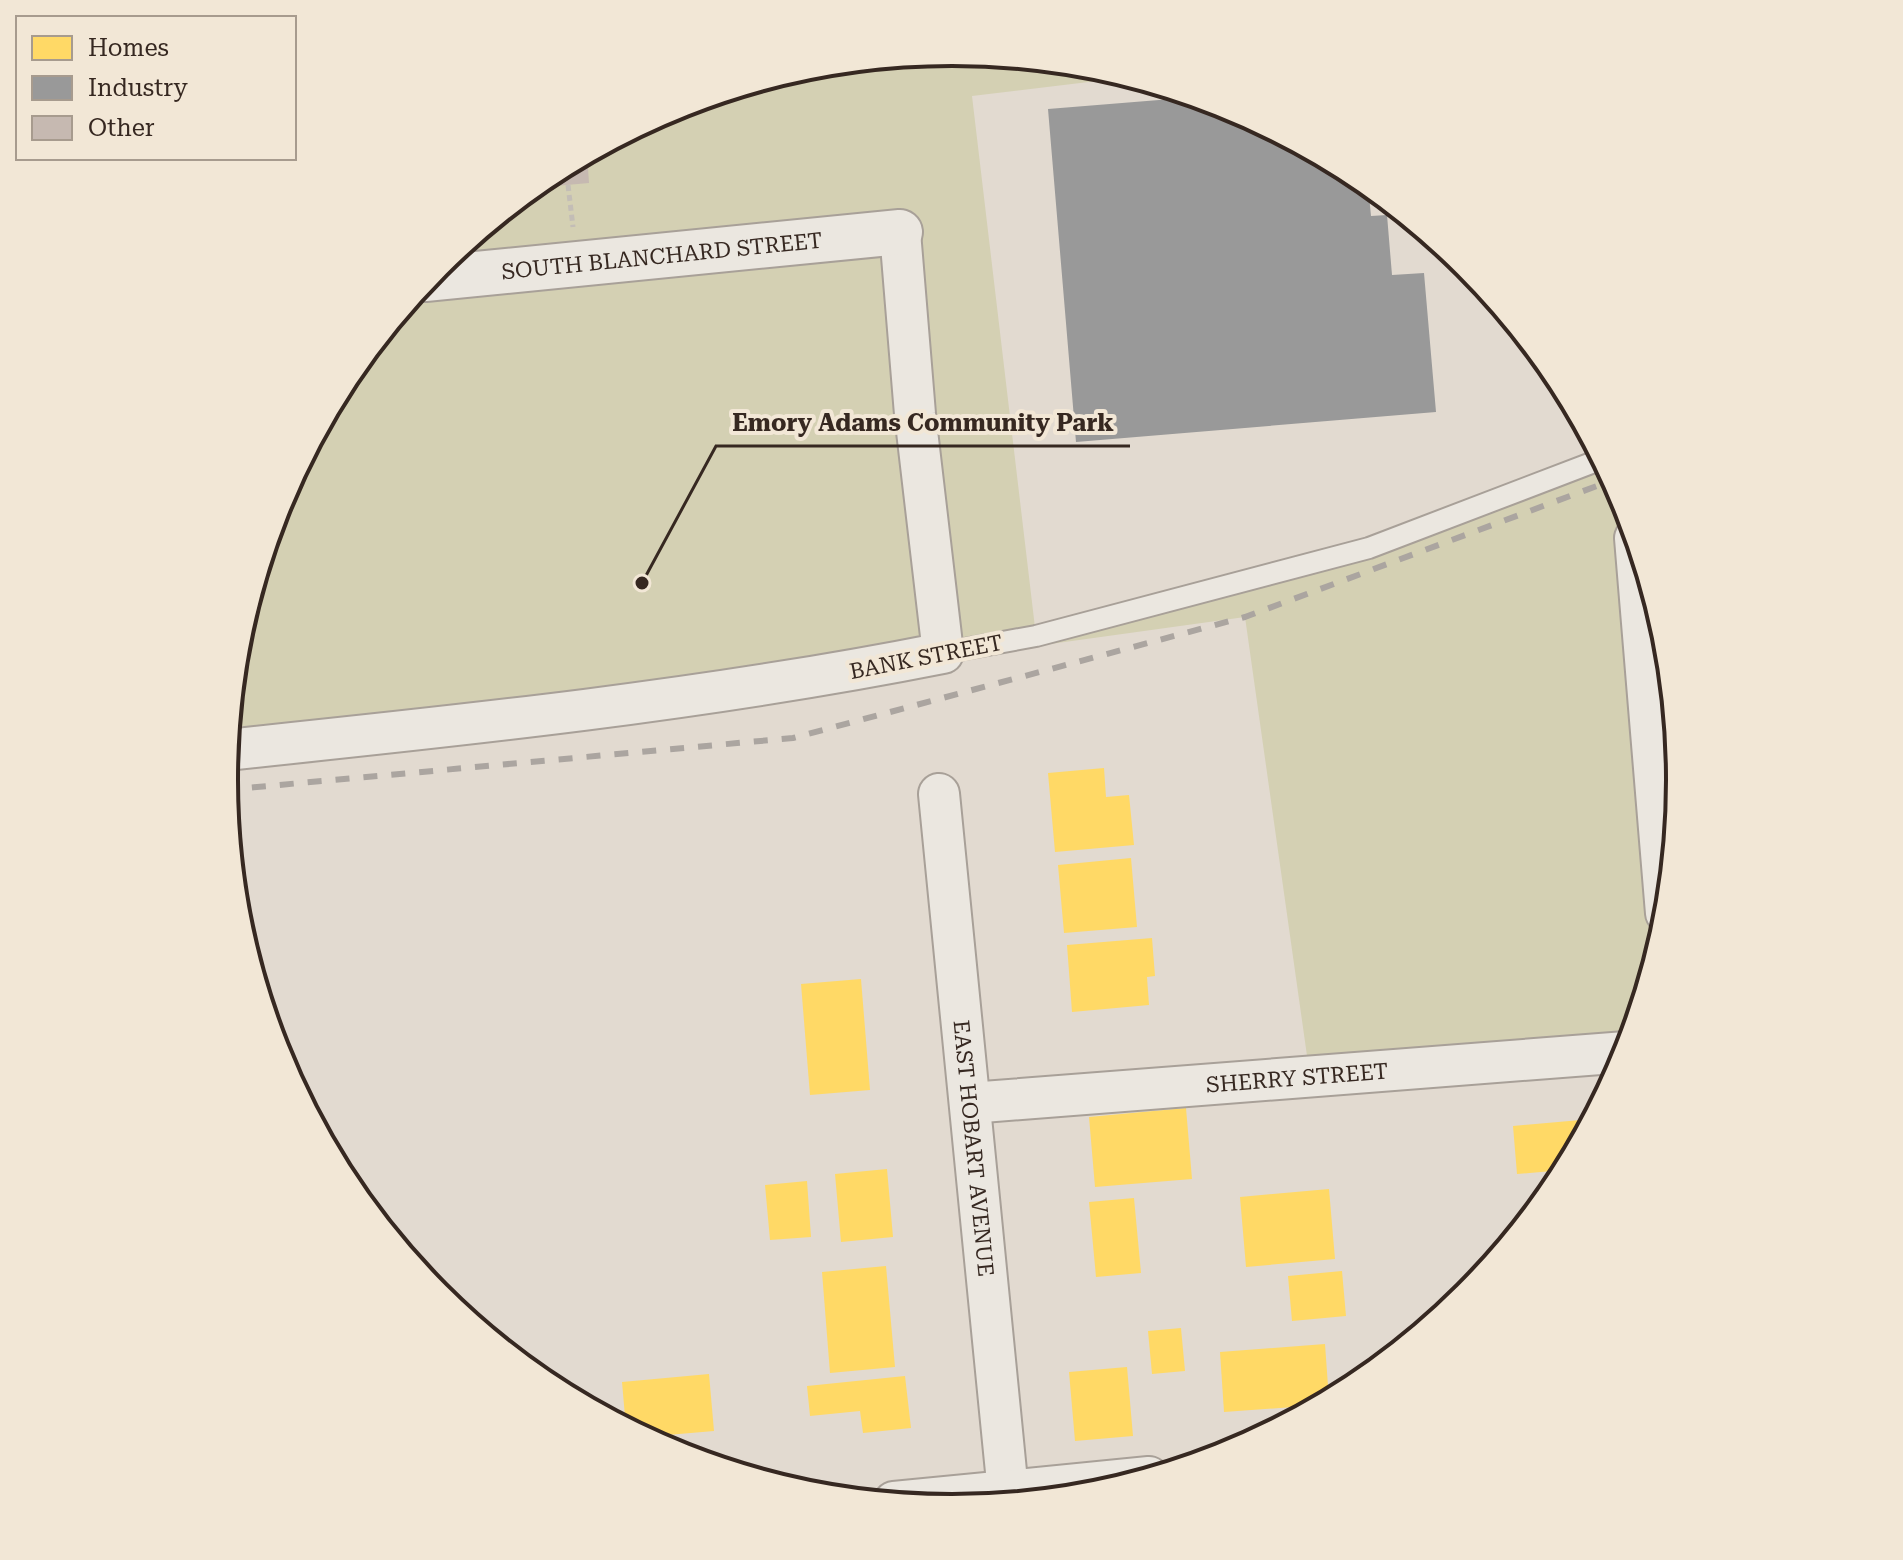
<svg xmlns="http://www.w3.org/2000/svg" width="1903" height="1560" viewBox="0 0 1903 1560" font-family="'Roboto Serif',serif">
<rect width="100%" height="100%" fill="#e2dad0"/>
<polygon fill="#d4d0b3" points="952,52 1094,66 1130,77 972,96 1036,636 1369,548 1602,459 1624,502 1666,638 1679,780 1665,922 1626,1052 1310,1077 1245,617 835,674 227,745 238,638 279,501 346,375 437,265 547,174 673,107 810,66"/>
<g fill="#ffd966">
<polygon points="1104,768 1106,797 1129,795 1134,845 1055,852 1048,773"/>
<polygon points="1131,858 1137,927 1064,933 1058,865"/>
<polygon points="1152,938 1155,976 1147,977 1149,1005 1072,1012 1067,945"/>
<polygon points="861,979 870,1090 810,1095 801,984"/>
<polygon points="1186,1108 1192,1179 1095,1187 1089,1117"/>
<polygon points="1592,1119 1564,1170 1517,1174 1513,1126"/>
<polygon points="887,1169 893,1237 841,1242 835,1174"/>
<polygon points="807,1181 811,1237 770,1240 765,1185"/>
<polygon points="1329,1189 1335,1259 1246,1267 1240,1197"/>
<polygon points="1134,1198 1141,1273 1096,1277 1089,1202"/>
<polygon points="886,1266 895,1367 830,1373 822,1272"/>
<polygon points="1342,1271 1346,1316 1292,1321 1288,1276"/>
<polygon points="1181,1328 1185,1371 1152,1374 1148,1331"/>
<polygon points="1325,1344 1329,1400 1320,1405 1224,1412 1220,1352"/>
<polygon points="1127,1367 1133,1436 1075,1441 1069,1372"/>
<polygon points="709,1374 714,1431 644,1437 626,1428 622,1382"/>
<polygon points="905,1376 911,1428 863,1433 860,1411 810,1416 807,1386"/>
</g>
<polygon fill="#999" points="1196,97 1231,108 1368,185 1371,216 1387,215 1392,275 1424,273 1436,412 1076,442 1048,109"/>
<polygon fill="#c6b9b1" points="587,153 589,183 544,187 543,178 547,174"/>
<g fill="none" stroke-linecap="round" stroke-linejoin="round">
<defs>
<polyline id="service" points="943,653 1036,636 1369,548 1602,459"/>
<g id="minor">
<polyline points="1635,538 1666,913"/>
<path d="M226 750C466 725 706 700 943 653L915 414 900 232"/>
<path id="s1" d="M939 794 1009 1502"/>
<path id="s2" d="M970 1103 1626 1052"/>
<polyline points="894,1502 1149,1477"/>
</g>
<g id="tertiary">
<path id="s3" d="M425 279 900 232"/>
</g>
</defs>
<use href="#service" stroke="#a8a098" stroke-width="24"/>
<use href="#minor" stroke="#a8a098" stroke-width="44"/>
<use href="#tertiary" stroke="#a8a098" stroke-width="48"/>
<polyline stroke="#c3bdb6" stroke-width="5" stroke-dasharray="6 4" stroke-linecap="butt" points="568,185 573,227"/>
<use href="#service" stroke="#ebe7e0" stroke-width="20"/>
<use href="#minor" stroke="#ebe7e0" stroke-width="40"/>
<use href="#tertiary" stroke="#ebe7e0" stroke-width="44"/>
<polyline stroke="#aba5a0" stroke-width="6" stroke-dasharray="14 14" stroke-linecap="butt" points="224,790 793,738 1245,617 1613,480"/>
</g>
<g text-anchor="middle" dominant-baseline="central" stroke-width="8" stroke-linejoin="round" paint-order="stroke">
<g font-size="22" fill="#362821" stroke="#f2e7d6">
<text stroke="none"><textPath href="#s3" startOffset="238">SOUTH BLANCHARD STREET</textPath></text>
<text transform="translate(926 657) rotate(-11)">BANK STREET</text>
<text stroke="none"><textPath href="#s2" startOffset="328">SHERRY STREET</textPath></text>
<text stroke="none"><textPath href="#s1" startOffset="356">EAST HOBART AVENUE</textPath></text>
</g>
</g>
<path d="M0 0H1903V1560H0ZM238 780a714 714 0 1 1 1428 0a714 714 0 1 1-1428 0Z" fill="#f2e7d6" fill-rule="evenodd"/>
<path fill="none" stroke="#362821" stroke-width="4" d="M238 780a714 714 0 1 1 1428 0a714 714 0 1 1-1428 0Z"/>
<path fill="none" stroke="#362821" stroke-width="3" d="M642 583L716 446H1130"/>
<circle fill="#362821" stroke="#f2e7d6" stroke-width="3" cx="642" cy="583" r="8"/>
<g font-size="24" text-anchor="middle" font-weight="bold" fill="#362821" stroke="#f2e7d6" stroke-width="8" stroke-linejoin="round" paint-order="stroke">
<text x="923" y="431">Emory Adams Community Park</text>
</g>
<rect x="16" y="16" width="280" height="144" fill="#f2e7d6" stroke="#a79b8e" stroke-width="2"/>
<rect x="32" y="36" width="40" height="24" fill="#ffd966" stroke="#a79b8e" stroke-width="2"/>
<text x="88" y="56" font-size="24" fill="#362821">Homes</text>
<rect x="32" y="76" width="40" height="24" fill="#999999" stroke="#a79b8e" stroke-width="2"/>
<text x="88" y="96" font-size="24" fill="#362821">Industry</text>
<rect x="32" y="116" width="40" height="24" fill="#c6b9b1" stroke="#a79b8e" stroke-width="2"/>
<text x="88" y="136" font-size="24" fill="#362821">Other</text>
</svg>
